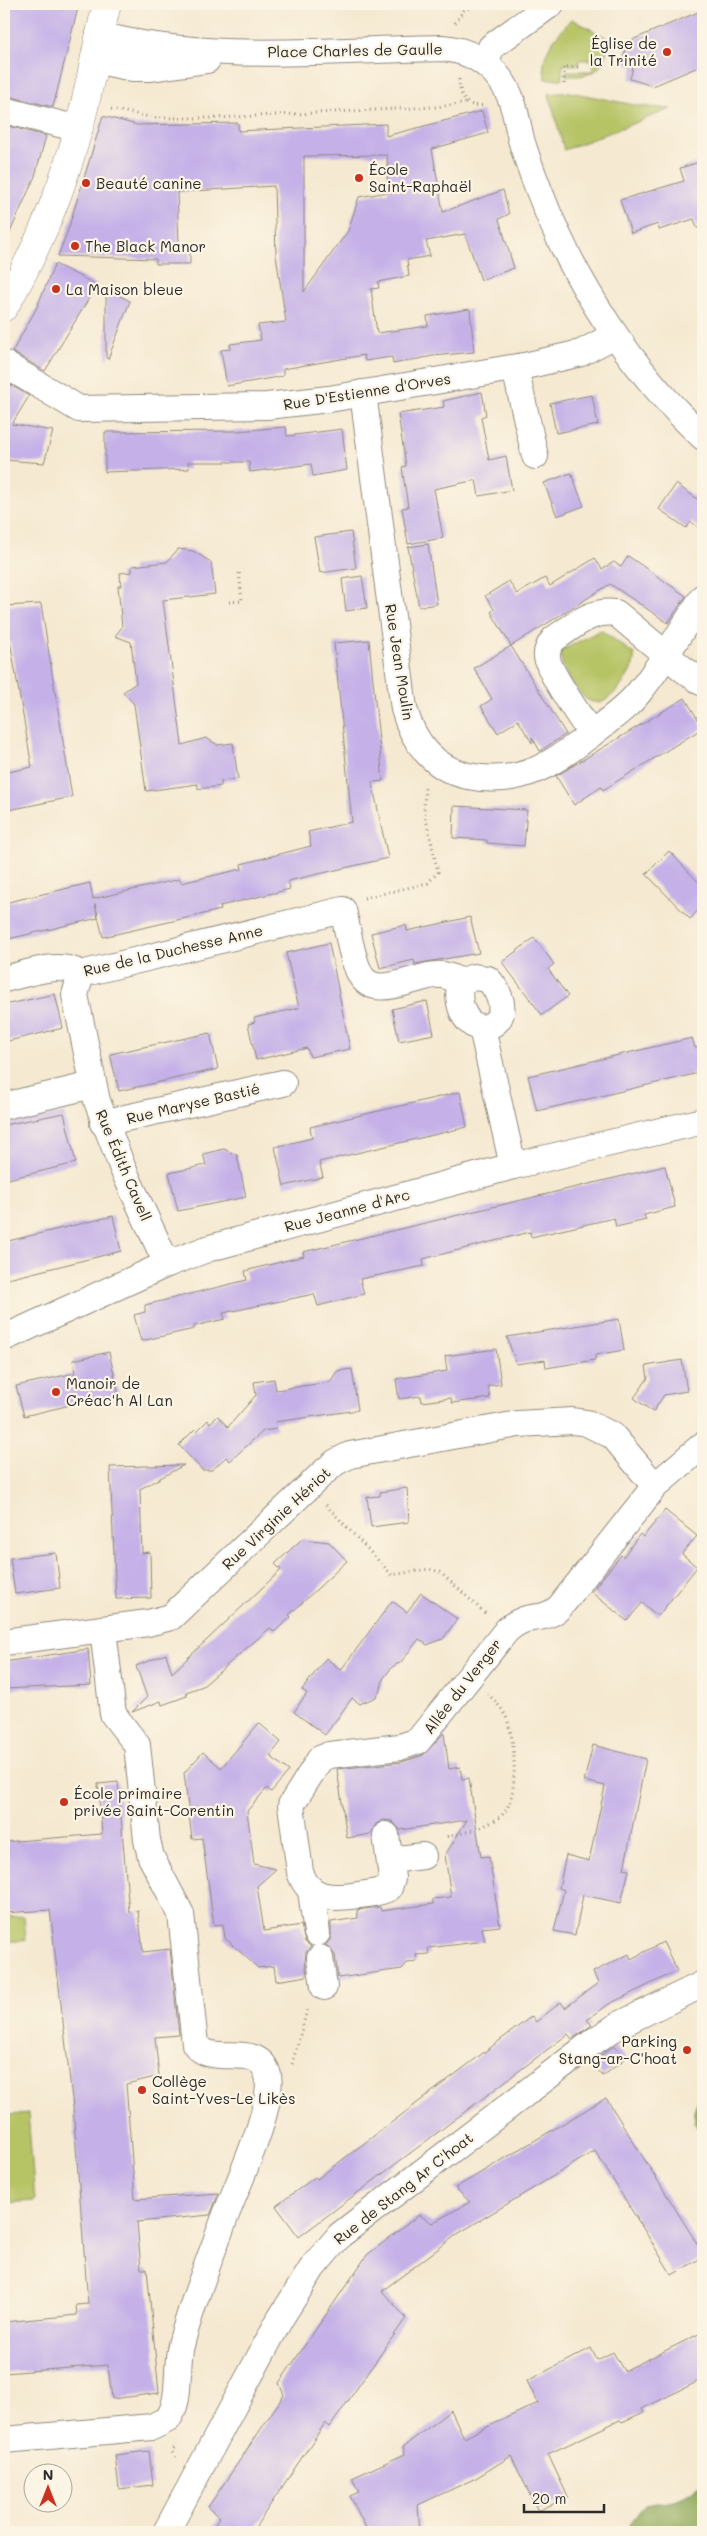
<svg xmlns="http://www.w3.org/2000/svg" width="707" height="2536" viewBox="0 0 707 2536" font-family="Mali,sans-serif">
<rect width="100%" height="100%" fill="#fcf5e5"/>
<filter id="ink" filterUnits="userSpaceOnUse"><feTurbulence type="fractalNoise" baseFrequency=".02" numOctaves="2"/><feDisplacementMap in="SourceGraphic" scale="10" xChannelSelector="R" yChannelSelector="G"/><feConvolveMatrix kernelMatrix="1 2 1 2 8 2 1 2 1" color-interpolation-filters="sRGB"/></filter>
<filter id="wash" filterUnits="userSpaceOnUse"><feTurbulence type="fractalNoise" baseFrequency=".0096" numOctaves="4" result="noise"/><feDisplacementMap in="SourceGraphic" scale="20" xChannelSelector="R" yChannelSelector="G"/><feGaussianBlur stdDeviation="1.12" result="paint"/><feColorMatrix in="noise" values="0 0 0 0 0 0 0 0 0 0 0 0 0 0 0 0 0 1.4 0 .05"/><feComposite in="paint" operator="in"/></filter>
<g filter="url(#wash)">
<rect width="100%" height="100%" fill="#f5e9d1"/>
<g fill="#b7c466" stroke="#717848">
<path d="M572 19 611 40C600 69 600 77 566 76V71H593V60H579L578 65H563L562 79H546C537 55 557 35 572 19Z"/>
<polygon points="570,92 639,106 671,109 564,150 549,94"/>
<path d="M601 630 634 654C637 670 614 698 600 703 594 702 589 702 585 698 575 690 556 661 562 650Z"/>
<polygon points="24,1916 26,1940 4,1942 4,1917"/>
<polygon points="28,2113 35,2201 4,2203 4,2116"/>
</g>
<g fill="#91aa5b" stroke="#5e6a43">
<polygon points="703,2087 703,2133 694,2123 694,2111"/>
<path d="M703 2482V2532H590L626 2530 645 2505C672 2500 682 2502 703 2482Z"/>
</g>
<g id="blocks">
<g fill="#c5b1e8" fill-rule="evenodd">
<polygon points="4,4 79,4 53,107 4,95"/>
<polygon points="703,10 703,65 653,86 630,79 633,67 623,63 627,42"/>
<path d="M482 111 488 133 432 149 443 212 503 190 509 214 499 219 514 268 481 280 465 234 426 241 430 256 407 260 409 276 378 282 379 288 371 289 377 333 428 326 427 316 470 309 474 352 433 356 393 364 392 357 365 361 364 355 283 369V376L227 386 221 350 231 349 230 344 261 340 258 325 286 322 276 255 274 186 177 192 179 244H190V264H156V259L58 256 68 230 103 116 137 125 238 123V131L386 124V136ZM387 155 388 192 359 197 348 231 304 292V156Z"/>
<polygon points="4,125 46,136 35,176 4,246"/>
<polygon points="703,161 703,227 697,228 694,219 659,230 658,224 631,233 620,200 684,181 680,168"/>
<polygon points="55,264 97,285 45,371 12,352 36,309"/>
<polygon points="106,289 130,301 108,359 106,358"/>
<polygon points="4,381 29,396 12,424 53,431 44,463 4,460"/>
<polygon points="482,392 486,415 481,417 489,460 506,456 512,490 479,496 476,480 434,489 443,538 408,544 402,508 408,507 402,467 406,466 398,414 444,407 443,401"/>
<polygon points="592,395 598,425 556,433 550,403"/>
<polygon points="286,427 287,436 342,429 347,470 313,476 311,464 250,472 249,462 188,462 189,469 105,472 105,432 237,431"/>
<polygon points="571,473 584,506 557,516 544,483"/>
<polygon points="676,484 703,503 703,531 691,522 686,528 659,509"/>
<polygon points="351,532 356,568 320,573 314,537"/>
<polygon points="428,544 437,604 419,607 408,547"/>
<polygon points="178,549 193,551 211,562 215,594 163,600 182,745 206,738 218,745 233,743 238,779 221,781 221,786 198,789 198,784 146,791 134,704 123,692 136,683 131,642 115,636 122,627 118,586 121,586 120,573 132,572 132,566 167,562"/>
<polygon points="628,556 686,596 668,623 610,584 511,646 566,734 540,751 532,737 532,743 518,720 498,733 481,706 492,699 474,668 511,646 491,612 494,609 485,596 509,581 517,594 545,578 550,586 595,558 602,569 614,562 621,567"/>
<polygon points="362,576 367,608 346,611 342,579"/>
<polygon points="41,604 72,797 4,811 4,773 32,767 10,641 4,642 4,606"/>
<polygon points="369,640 383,781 372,782 388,858 288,881 290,889 220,906 221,910 103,937 95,904 98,918 4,940 4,903 90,883 93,899 180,879 181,883 242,869 241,864 311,846 308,832 352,822 334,643"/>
<polygon points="685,698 703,728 603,790 601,787 574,805 556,776"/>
<polygon points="454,806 527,810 524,846 487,843 487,840 453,838"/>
<polygon points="669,851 703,887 703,905 690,919 646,874"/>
<polygon points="470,917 479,953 415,964 414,960 380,968 371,933 406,925 407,931"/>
<polygon points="534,938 554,964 548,969 568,996 542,1015 502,962"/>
<polygon points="329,943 350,1049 310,1057 307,1048 256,1060 248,1024 255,1022 254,1018 299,1008 286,953"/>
<polygon points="55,994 63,1028 4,1042 4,1005"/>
<polygon points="427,1001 434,1034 399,1041 392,1009"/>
<polygon points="210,1033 218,1069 119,1091 110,1054"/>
<polygon points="692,1038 695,1048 703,1046 703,1072 537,1111 528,1076"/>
<polygon points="460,1092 467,1127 319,1162 323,1177 284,1186 275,1147 312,1138 310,1127"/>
<polygon points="64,1113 76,1163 4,1180 4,1125"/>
<polygon points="224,1149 237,1155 246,1197 178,1211 169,1173 206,1165 203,1154"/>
<polygon points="665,1166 675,1207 644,1215 646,1220 616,1227 614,1218 531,1237 530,1232 423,1259 424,1266 360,1279 364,1294 318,1306 314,1294 223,1313 225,1319 194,1326 194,1329 141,1341 134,1315 145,1312 145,1305 247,1280 245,1271 304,1256 303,1252"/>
<polygon points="113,1216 121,1251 4,1280 4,1242"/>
<polygon points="619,1319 624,1350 595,1355 595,1360 546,1368 545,1360 516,1364 507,1337"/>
<polygon points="496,1349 501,1384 488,1386 490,1398 452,1403 451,1398 422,1402 421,1396 399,1399 396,1379 447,1371 445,1356"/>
<polygon points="109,1352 119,1396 97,1401 96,1399 24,1416 16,1386 75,1373 73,1360"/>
<polygon points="682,1360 687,1391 664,1395 653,1412 634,1398 648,1378 646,1366"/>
<polygon points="352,1369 358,1410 275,1422 276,1429 263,1431 230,1461 226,1457 212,1470 202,1470 179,1445 195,1429 197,1431 208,1420 210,1423 218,1416 228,1427 256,1395 254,1382 274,1379 276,1390 330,1382 337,1371"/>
<polygon points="184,1465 140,1489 142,1553 150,1552 151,1598 116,1599 110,1467"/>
<polygon points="407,1488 409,1522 371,1527 367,1497 380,1496 380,1492"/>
<polygon points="665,1510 697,1536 682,1554 697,1567 658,1616 642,1603 627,1621 591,1592 621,1555 623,1557 640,1534 643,1537"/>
<polygon points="302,1539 329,1542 347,1561 289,1615 291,1617 274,1632 270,1628 203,1686 186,1692 187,1696 162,1705 161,1701 132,1712 147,1697 136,1666 166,1654 172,1673 281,1570 275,1564"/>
<polygon points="56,1553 60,1588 15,1594 10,1558"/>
<polygon points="421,1593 457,1619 443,1639 427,1645 419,1639 401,1662 392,1667 383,1679 381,1689 376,1697 360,1704 352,1698 325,1735 294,1712 307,1693 302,1690 326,1658 341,1670 392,1601 407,1612"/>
<polygon points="88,1649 91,1685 4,1689 4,1662"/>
<polygon points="259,1723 281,1742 270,1756 289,1771 271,1792 267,1788 247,1811 254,1864 276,1869 257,1886 264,1931 301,1925 305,1942 311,1946 306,1952 305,1960 307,1976 276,1981 274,1966 258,1968 225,1938 223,1924 214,1925 202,1838 192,1839 184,1773 203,1752 221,1768"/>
<polygon points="444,1733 449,1769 460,1767 462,1779 469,1778 481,1857 489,1856 500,1926 482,1928 485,1941 428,1948 429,1954 416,1955 417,1962 407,1963 402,1969 338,1978 335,1955 326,1945 331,1938 331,1922 358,1918 357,1910 380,1907 381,1911 433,1904 433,1899 451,1897 445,1855 467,1820 400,1830 392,1821 383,1820 376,1824 371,1834 347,1838 337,1769 402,1762 423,1755"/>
<polygon points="593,1745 646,1759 624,1869 629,1870 621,1903 583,1895 575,1935 554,1931 564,1890 559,1888 566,1855 589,1861 605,1786 584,1781"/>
<polygon points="118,1782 129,1912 138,1911 143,1952 170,1949 179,2035 155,2037 159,2076 126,2084 135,2199 219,2193 210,2215 137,2222 141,2269 147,2269 159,2393 112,2399 108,2365 4,2373 4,2322 77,2315 76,2305 88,2304 73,2107 50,1910 4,1913 4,1842 102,1834 98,1784"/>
<polygon points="663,1942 677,1971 609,2004 587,2020 592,2025 572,2039 568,2034 299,2237 276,2206 315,2177 317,2179 532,2016 536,2022 561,2002 565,2008 598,1983 593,1972 629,1954 631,1959"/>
<polygon points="614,2046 626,2058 603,2076 591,2062"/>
<polygon points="606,2098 703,2253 703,2257 672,2275 595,2151 459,2233 382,2291 406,2318 330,2427 325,2423 252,2532 210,2532 220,2517 208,2507 284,2395 279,2383 367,2255 419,2215 432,2223 470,2202 455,2188"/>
<polygon points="703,2332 703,2379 642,2409 644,2412 622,2422 620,2420 548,2454 568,2497 538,2511 511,2456 476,2478 418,2505 420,2532 368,2532 350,2496 359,2492 352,2478 405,2454 403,2447 451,2410 464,2438 538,2403 527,2381 591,2348 597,2360 613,2352 624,2371"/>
<polygon points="149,2451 153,2485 119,2489 115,2455"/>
</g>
</g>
</g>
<g filter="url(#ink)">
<use href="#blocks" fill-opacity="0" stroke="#908a7e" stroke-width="1"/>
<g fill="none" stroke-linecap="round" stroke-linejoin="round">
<defs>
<g id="minor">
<path d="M99 35C209 63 329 50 442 48 466 50 486 60 500 79 514 97 516 118 521 139 526 157 533 175 540 193 575 284 632 371 703 437"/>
<polyline points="94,60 133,68 151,68 207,60"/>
<polyline points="486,64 491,47 551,4"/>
<polyline points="4,110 79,129"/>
<polyline points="4,364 79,409 267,406 329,399 529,365 581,353 615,335"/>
<polyline points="515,368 535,456"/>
<path d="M363 393 404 709C413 742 434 769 468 776 522 787 554 763 595 731 610 719 628 707 640 691 664 662 682 628 703 597"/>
<path d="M591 734C582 719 547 671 547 656 546 650 550 644 554 639 574 626 591 609 616 613L683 669 703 683"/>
<polyline points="81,974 75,995 97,1101 123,1169 167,1264"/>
<path d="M4 979C28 974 58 960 81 974L343 910C348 931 351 956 360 974 374 1001 414 976 436 975 445 974 453 978 461 982"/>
<path d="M482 1028C511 1022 503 996 488 979L474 977 461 982C456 999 462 1025 482 1028L513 1166"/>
<polyline points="4,1106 93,1085"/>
<polyline points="103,1123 283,1083"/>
<polyline points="4,1338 167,1264 210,1248 513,1166 703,1121"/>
<polyline points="4,1642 148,1623 171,1617 323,1473 336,1462 350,1455 518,1424 573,1421 587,1423 613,1436 655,1486"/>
<path d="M386 1835 392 1878 389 1888C379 1893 369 1894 358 1895 333 1899 309 1900 300 1872L291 1805 320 1759 329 1755 400 1747 418 1741 507 1630C528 1611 539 1624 559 1608L655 1486 703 1445"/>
<polyline points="390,1860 423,1856"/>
<polyline points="311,1891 317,1933"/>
<polyline points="320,1958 324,1987"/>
<path d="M4 2440 152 2427 168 2419C182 2399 175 2369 181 2345 192 2302 209 2261 224 2220 235 2189 278 2100 267 2072 256 2041 212 2068 195 2044L181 1914 151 1857 147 1840 137 1745 113 1714 103 1630"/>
<polyline points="166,2532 280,2319 313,2267 340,2235 594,2041 619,2025 703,1984"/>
</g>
<path id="major" d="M4 307C36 253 61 192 78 131 90 89 96 46 107 4"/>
</defs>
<use href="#minor" stroke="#908a7e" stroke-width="28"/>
<use href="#major" stroke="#908a7e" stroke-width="29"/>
<g stroke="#908a7e" stroke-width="3" stroke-dasharray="1 4" stroke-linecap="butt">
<polyline points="455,23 464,10 483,4"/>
<path d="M459 79C460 98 465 108 486 105"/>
<polyline points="564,84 564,67 581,67"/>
<polyline points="111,109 154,118 214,118 436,107 466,103"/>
<polyline points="229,602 242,601 239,571"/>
<polyline points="364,898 428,883 438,872 424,811 425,785"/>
<polyline points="326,1505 392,1575 429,1569 440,1572 487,1615"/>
<path d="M442 1837C457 1836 491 1826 502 1815 520 1798 515 1740 507 1719 503 1709 495 1701 488 1694"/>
<polyline points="292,2064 308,2007"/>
<polyline points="176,2457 172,2452 176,2445"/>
</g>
<use href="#minor" stroke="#fff" stroke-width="26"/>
<use href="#major" stroke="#fff" stroke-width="28"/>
</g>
</g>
<g fill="#c8321e" stroke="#fcf5e5" stroke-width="2">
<circle cx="667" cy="52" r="5"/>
<circle cx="359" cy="178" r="5"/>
<circle cx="86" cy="183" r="5"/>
<circle cx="75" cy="246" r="5"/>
<circle cx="56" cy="289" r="5"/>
<circle cx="56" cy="1392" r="5"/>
<circle cx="64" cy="1802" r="5"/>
<circle cx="687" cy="2050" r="5"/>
<circle cx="142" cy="2090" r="5"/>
</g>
<g text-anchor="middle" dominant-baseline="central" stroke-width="4.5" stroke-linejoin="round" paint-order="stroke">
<g font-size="15" fill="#2b2b2b" stroke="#fcf5e5" text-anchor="start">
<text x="657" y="43" text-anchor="end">Église de<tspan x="657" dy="17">la Trinité</tspan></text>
<text x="369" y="169">École<tspan x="369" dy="17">Saint-Raphaël</tspan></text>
<text x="96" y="183">Beauté canine</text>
<text x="85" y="246">The Black Manor</text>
<text x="66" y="289">La Maison bleue</text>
<text x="66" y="1383">Manoir de<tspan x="66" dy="17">Créac'h Al Lan</tspan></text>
<text x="74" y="1793">École primaire<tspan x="74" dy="17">privée Saint-Corentin</tspan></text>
<text x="677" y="2041" text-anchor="end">Parking<tspan x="677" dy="17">Stang-ar-C'hoat</tspan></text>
<text x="152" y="2081">Collège<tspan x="152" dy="17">Saint-Yves-Le Likès</tspan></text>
</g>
<g font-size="15" fill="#2b2b2b" stroke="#fcf5e5">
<text transform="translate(355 50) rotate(-1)">Place Charles de Gaulle</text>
<text transform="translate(367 391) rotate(-9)">Rue D'Estienne d'Orves</text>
<text transform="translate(400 662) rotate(81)">Rue Jean Moulin</text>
<text transform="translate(173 950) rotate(-13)">Rue de la Duchesse Anne</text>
<text transform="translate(193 1103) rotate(-13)">Rue Maryse Bastié</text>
<text transform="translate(124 1165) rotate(67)">Rue Édith Cavell</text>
<text transform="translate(347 1210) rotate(-15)">Rue Jeanne d'Arc</text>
<text transform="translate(276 1518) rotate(-43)">Rue Virginie Hériot</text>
<text transform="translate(462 1686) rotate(-52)">Allée du Verger</text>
<text transform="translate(403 2188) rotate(-38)">Rue de Stang Ar C'hoat</text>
</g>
</g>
<rect width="707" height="2536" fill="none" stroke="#fcf5e5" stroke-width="20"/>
<g transform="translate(48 2488)"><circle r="24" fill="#fcf5e5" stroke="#a8a49b"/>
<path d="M0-4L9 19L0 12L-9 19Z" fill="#c8321e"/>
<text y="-8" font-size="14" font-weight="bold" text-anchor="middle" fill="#2b2b2b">N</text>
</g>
<path d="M524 2504v8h80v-8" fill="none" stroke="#2b2b2b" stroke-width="2.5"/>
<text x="532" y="2504" font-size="15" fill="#2b2b2b" stroke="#fcf5e5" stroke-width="4" paint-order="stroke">20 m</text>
</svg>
